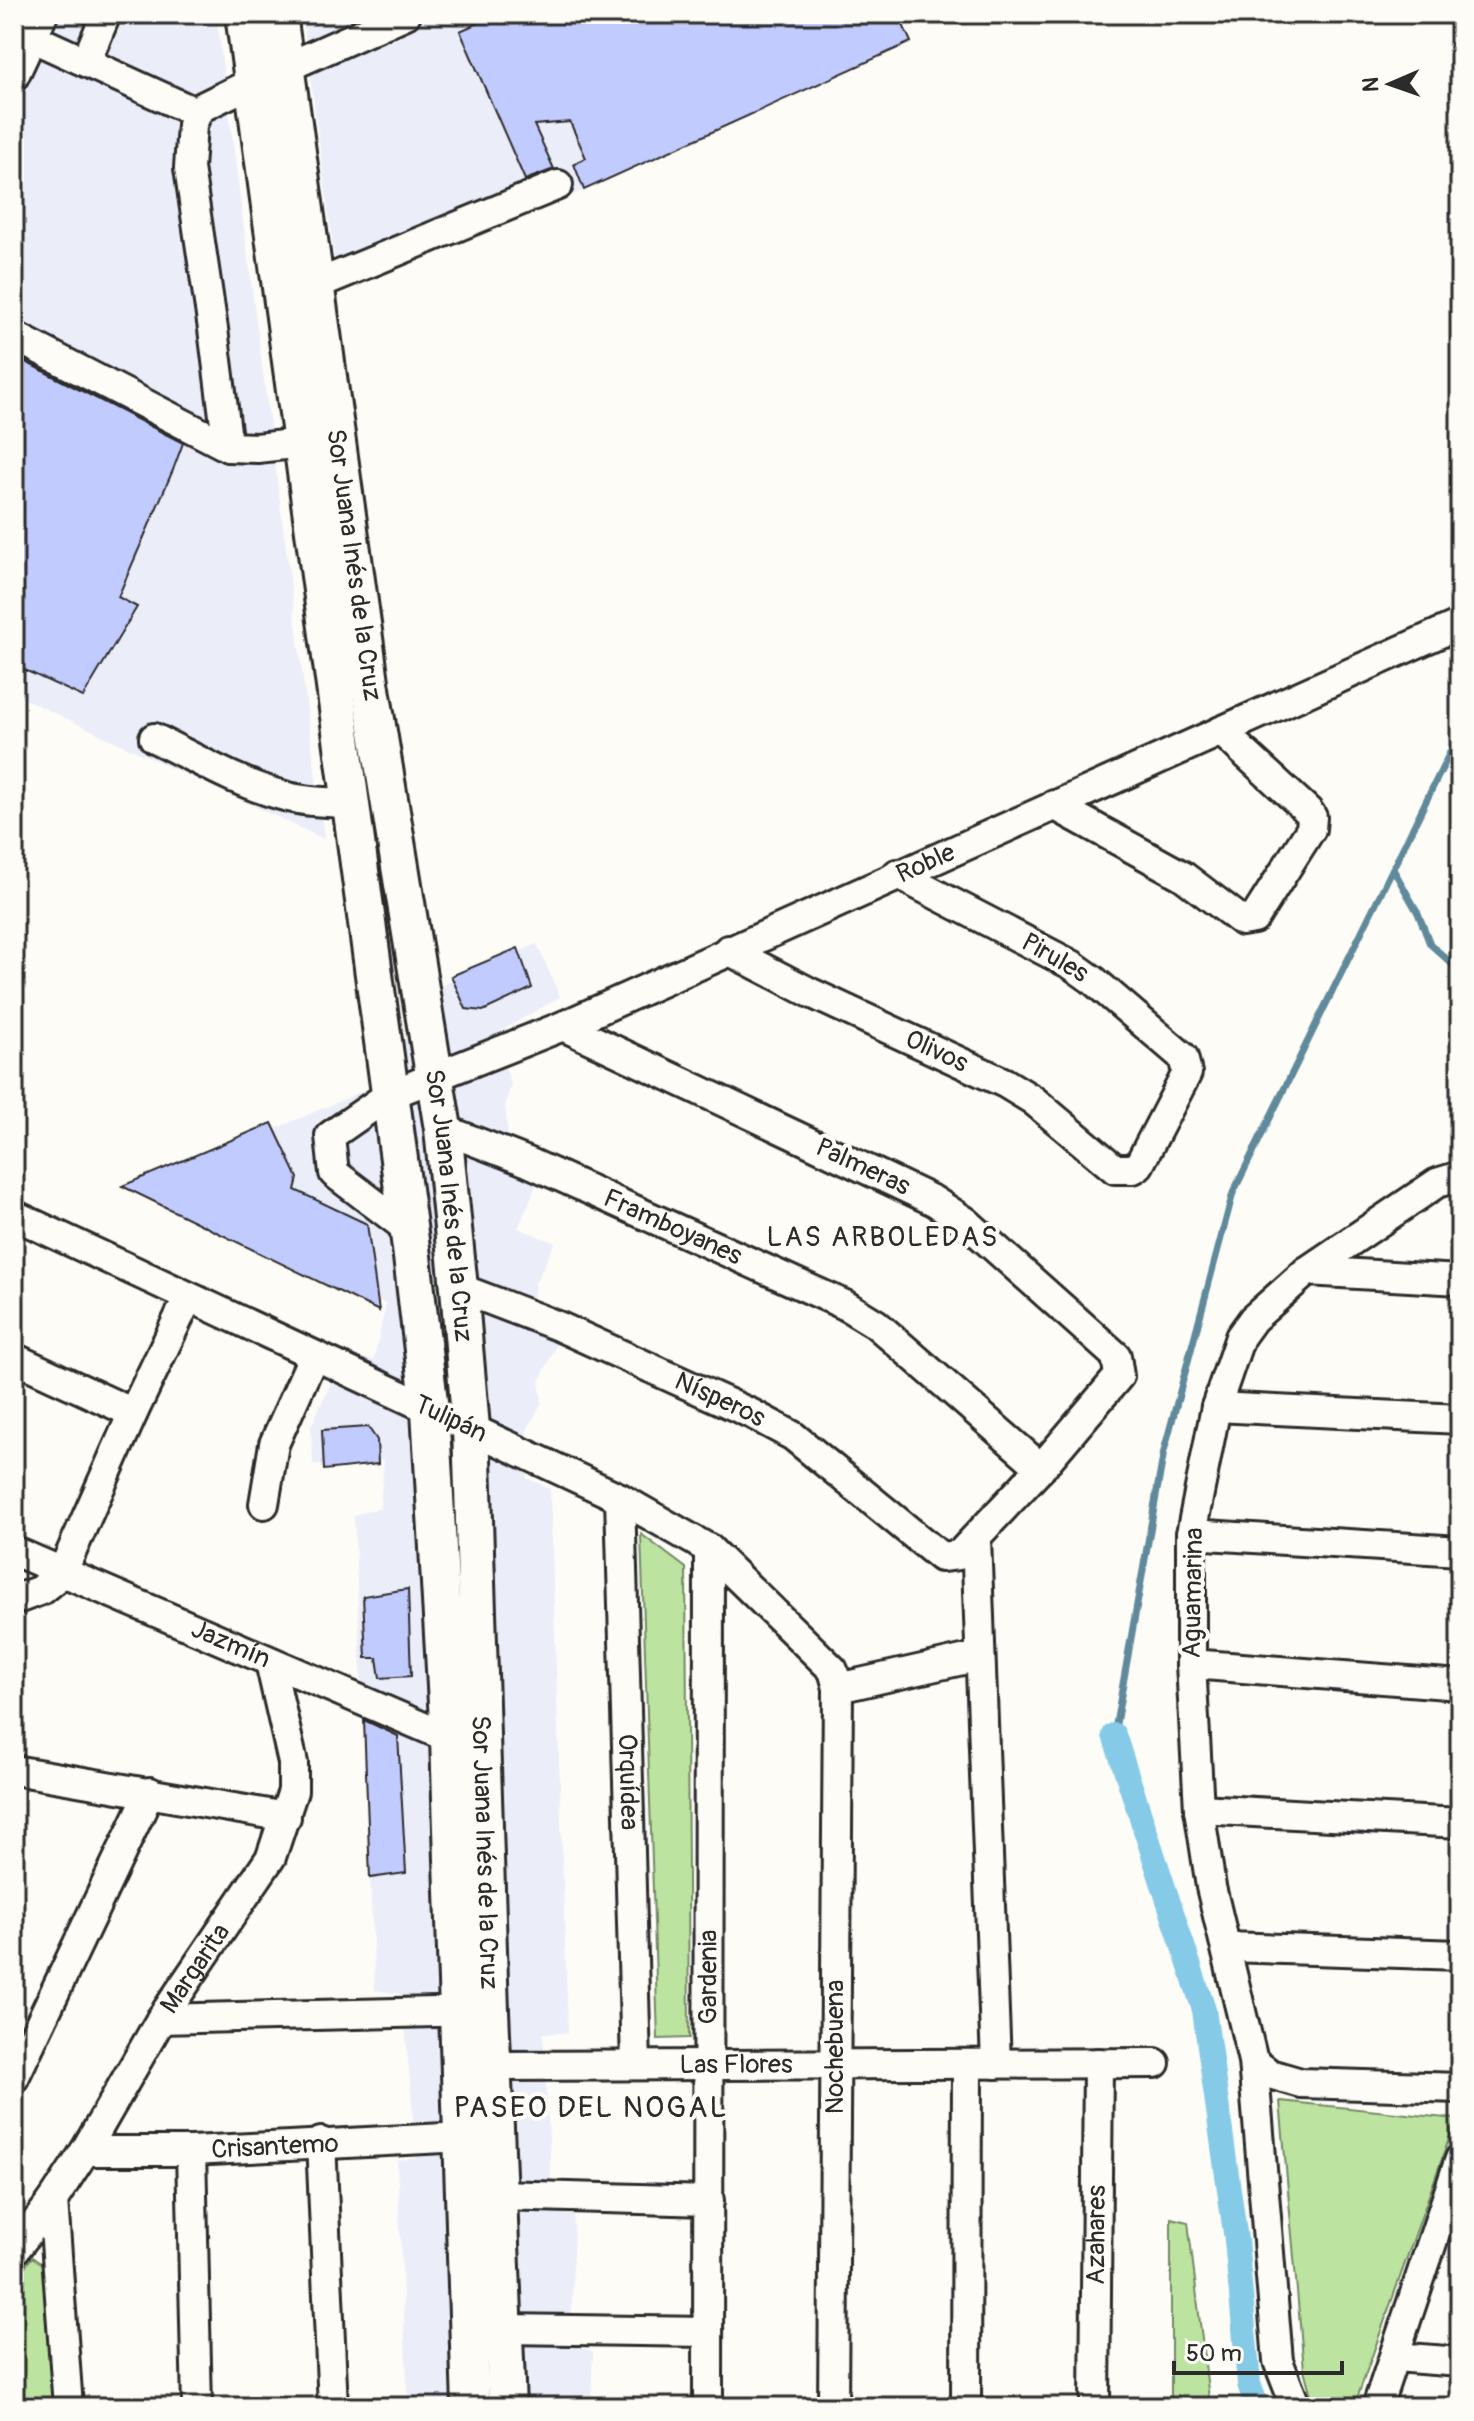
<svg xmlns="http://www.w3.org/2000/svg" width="1474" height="2421" viewBox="0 0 1474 2421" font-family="Pangolin,sans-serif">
<rect width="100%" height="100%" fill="#fdfcf7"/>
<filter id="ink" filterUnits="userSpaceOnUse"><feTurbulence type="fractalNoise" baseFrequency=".0125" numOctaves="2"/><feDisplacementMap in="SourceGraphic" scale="16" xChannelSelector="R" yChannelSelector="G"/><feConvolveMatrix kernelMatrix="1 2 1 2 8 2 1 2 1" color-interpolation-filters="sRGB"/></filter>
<g filter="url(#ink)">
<g fill="#ebedf9">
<polygon points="14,14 216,14 324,839 14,694"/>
<polygon points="318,14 898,14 911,42 584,190 339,292 303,20"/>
<polygon points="537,944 560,997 494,1035 511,1084 505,1106 512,1174 537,1184 518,1228 555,1243 535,1283 530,1327 557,1343 539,1382 542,1402 527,1430 527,1478 550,1489 568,2033 543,2033 553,2212 574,2215 571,2346 593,2351 591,2407 408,2407 397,2161 417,2158 402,1994 375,1990 354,1515 380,1508 384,1460 313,1465 311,1426 344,1355 374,1360 386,1304 140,1188 372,1087 440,986"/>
</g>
<g fill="#bce4a0" stroke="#748866" stroke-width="2">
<polygon points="641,1534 686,1568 689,2038 658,2039"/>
<polygon points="1280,2101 1456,2119 1354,2407 1314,2407 1304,2369"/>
<polygon points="1171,2218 1188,2222 1210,2407 1171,2407"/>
<polygon points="32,2257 43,2265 50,2275 55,2407 14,2407 14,2279"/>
</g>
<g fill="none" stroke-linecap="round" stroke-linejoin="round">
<g stroke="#618a9b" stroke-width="7">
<polyline points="1393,869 1418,913 1430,944 1460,971"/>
<polyline points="1114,1735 1164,1451 1233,1193 1460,732"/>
</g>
<polyline stroke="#85cae6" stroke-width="24" points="1114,1735 1204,2010 1236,2240 1249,2384 1257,2407"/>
</g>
<g fill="#c2cbfd" stroke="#2b2b2b" stroke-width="2">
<polygon points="498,14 898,14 911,42 584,190 574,164 586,158 570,122 534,125 554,169 525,180 460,31"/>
<polygon points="14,356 183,443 173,470 118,597 137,607 83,697 14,665"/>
<polygon points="518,948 532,988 483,1011 466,1009 451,976"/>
<polygon points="272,1123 298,1178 295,1190 367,1224 379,1311 122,1186"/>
<polygon points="368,1427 377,1440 378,1464 324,1470 322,1430"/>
<polygon points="408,1589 411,1676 380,1678 377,1658 366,1658 363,1596"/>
<polygon points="364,1720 398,1736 406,1873 370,1878"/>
</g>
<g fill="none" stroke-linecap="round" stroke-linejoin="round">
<defs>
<g id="minor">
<polyline points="33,38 197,113"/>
<polyline points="86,62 106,14"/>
<polyline points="285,68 406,14"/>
<polyline points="14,76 43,14"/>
<polyline points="253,82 202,107 197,113 192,125 189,168 213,329 228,447 257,448 302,443"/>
<polyline points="315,285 558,185"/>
<polyline points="14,336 228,447"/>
<path d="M154 738C195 758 237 783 281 795 303 802 327 802 350 803"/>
<polyline points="1054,805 1183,876 1242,921 1254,919 1311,829 1312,817 1308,811 1221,731"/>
<path id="s1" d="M728 950 811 993 1005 1083 1033 1100 1115 1169H1133L1139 1165 1187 1073 1183 1057 1093 980 1072 965 897 874"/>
<path id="s2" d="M443 1129 528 1162 845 1305 876 1324 1041 1468"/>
<polyline points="1460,1176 1437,1183 1307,1271 1253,1319 1240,1337 1216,1407 1191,1534 1191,1664 1199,1809 1211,1887 1253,2061 1270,2074 1301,2083 1460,2088"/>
<path id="s3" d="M14 1215 620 1498 709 1549 833 1670 838 1688 833 2407"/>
<path id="s4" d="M409 1230 334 1173 330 1136 389 1095 563 1026 1460 624"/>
<polyline points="1307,1271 1460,1280"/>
<path id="s5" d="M459 1288 558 1326 752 1414 793 1436 941 1557 959 1555 1041 1468 1119 1376 1116 1356 965 1221 934 1201 563 1026"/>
<polyline points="14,1358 133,1413"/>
<polyline points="1216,1407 1460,1419"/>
<path id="s6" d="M620 1498 636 2065"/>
<polyline points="264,1504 274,1444 313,1357"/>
<polyline points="1191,1534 1460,1551"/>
<polyline points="976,1538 996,2064"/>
<path id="s7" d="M14 1551 449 1738"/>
<polyline points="14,1600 41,1590 62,1573 133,1413 188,1298"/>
<polyline points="1191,1664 1460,1685"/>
<polyline points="838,1688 980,1656"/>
<polyline points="14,1770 286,1817"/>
<polyline points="1199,1809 1460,1823"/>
<polyline points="1227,1947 1460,1955"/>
<polyline points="161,2019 476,2011"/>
<polyline points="1253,2061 1278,2361 1296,2407"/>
<path id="s8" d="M472 2066 1155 2063"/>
<polyline points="14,2078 150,1792"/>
<polyline points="321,2142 333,2407"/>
<path id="s9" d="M85 2151H191L464 2137"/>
<polyline points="191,2151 197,2407"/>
<polyline points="497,2195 709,2201"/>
<polyline points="53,2200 68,2407"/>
<path id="s10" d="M14 2251 53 2200 85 2151 161 2019 271 1857 293 1791V1763L270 1662"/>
<polyline points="505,2329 708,2332"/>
<polyline points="1395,2357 1460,2362"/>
<path id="s11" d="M708 2407 709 1549"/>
<polyline points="966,2407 967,2064"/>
<path id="s12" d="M1095 2407 1098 2063"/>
<polyline points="1377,2407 1460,2159"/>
</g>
<g id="major">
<polyline points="244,14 411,1248 430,1410 449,1738 471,2407"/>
<path id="s13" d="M278 14 371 689 443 1129 459 1288 471 1428 490 2011 507 2407"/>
</g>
</defs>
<use href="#minor" stroke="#2b2b2b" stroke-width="34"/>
<use href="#major" stroke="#2b2b2b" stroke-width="42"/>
<use href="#minor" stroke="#fdfcf7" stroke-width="28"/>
<use href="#major" stroke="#fdfcf7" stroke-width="36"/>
</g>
</g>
<g text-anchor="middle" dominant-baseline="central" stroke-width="8" stroke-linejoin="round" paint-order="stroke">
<g font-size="26" fill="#2b2b2b" stroke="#fdfcf7">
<text stroke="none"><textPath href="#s13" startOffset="556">Sor Juana Inés de la Cruz</textPath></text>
<text stroke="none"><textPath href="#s4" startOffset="788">Roble</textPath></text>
<text transform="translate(1055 958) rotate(30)">Pirules</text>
<text stroke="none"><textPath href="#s1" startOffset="232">Olivos</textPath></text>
<text transform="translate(863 1167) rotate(25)">Palmeras</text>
<text stroke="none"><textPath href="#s13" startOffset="1204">Sor Juana Inés de la Cruz</textPath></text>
<text stroke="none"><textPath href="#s2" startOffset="250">Framboyanes</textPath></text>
<text stroke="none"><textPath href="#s5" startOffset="284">Nísperos</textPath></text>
<text stroke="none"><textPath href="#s3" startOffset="482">Tulipán</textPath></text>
<text transform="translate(1193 1593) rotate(-89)">Aguamarina</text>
<text stroke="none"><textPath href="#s7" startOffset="236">Jazmín</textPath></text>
<text stroke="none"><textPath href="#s6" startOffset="284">Orquídea</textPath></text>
<text stroke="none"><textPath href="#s13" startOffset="1852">Sor Juana Inés de la Cruz</textPath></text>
<text stroke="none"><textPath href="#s10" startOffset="336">Margarita</textPath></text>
<text stroke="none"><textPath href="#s11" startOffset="430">Gardenia</textPath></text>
<text transform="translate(835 2047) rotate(-90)">Nochebuena</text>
<text stroke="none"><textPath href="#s8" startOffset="264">Las Flores</textPath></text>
<text stroke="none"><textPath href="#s9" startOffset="190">Crisantemo</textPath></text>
<text stroke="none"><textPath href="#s12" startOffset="172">Azahares</textPath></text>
</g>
<g font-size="28" letter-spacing="2" fill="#2b2b2b" stroke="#fdfcf7">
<text x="883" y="1237">LAS ARBOLEDAS</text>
</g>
<g font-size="30" letter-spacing="2" fill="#2b2b2b" stroke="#fdfcf7">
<text x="591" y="2107">PASEO DEL NOGAL</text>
</g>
</g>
<rect width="1474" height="2421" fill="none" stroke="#fdfcf7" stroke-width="48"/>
<rect x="24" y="24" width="1426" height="2373" fill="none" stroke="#2b2b2b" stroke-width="3" filter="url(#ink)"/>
<g transform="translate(1390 84) rotate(268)" stroke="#fdfcf7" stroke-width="6" paint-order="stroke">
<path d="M0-6L14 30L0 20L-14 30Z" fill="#2b2b2b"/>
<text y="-12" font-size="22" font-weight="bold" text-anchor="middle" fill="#2b2b2b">N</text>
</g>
<path d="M1174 2361v12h168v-12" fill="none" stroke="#2b2b2b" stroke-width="4"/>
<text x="1186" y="2361" font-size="24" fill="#2b2b2b" stroke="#fdfcf7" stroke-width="6" paint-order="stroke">50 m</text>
</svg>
